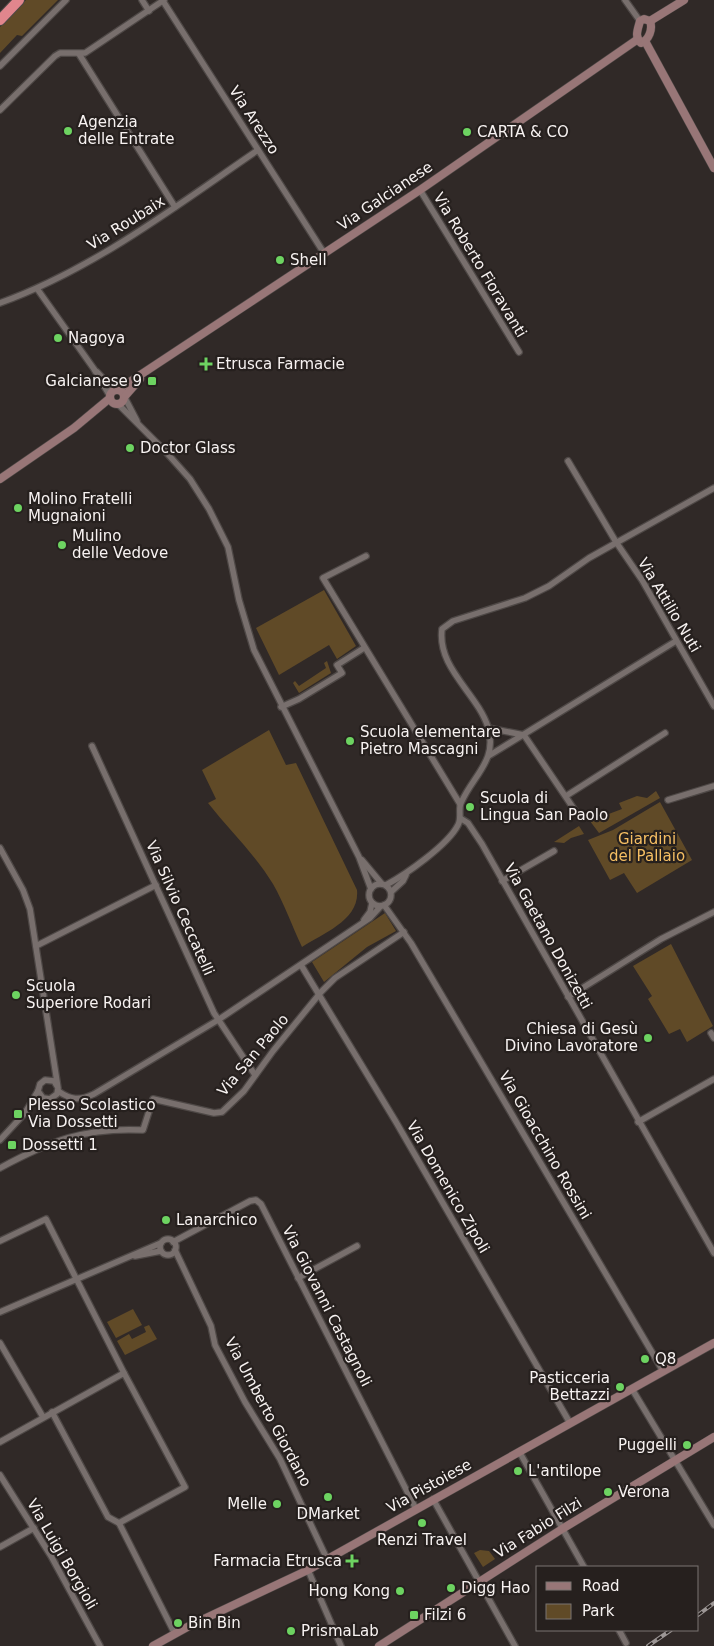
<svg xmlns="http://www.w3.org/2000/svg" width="714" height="1646" viewBox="0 0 714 1646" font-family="'DejaVu Sans',sans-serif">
<rect width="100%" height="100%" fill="#302927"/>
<g fill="#604a27">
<polygon points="26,0 58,0 22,36 17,35 0,53 0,27"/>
<polygon points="324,590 356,646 337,659 329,645 279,675 256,628"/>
<polygon points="327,661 331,673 299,693 293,683 295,681 299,686 326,668 324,663"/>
<path d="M269 730 286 765 296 763 357 890C360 920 323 933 302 947 292 926 284 903 273 884 255 854 229 830 208 803L216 799 202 770Z"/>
<polygon points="656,791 660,798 599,833 590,821 622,809 619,803 637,796 647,798"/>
<polygon points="660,802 692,860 637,893 624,873 610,880 588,840 613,830"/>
<polygon points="579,826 584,834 571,838 564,843 554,842"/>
<polygon points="385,913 396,931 367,947 324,982 312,962"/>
<polygon points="671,944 713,1026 687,1042 680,1029 669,1034 648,999 652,996 633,966"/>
<polygon points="133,1309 142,1325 116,1338 107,1322"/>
<polygon points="149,1325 157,1339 125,1355 117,1341 129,1334 132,1339 146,1332 144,1327"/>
<polygon points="480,1550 489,1551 495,1559 483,1567 474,1553"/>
</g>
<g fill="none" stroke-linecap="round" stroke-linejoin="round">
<defs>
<g id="street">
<polyline points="142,0 149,11"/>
<polyline points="625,0 640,21"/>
<polyline points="163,1 324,253"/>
<polyline points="79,54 175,207"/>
<polyline points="0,66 66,0"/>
<polyline points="0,110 55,56 60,53 85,53 164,0"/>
<polyline points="420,190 519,352"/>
<polyline points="38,290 94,369 110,396"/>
<path d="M0 303C94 269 176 206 258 150"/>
<polyline points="97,372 114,390"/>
<polyline points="125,398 137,421"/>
<polyline points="118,404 166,452 190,479 209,509 228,547 239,600 254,650 359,857 371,889"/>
<polyline points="568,461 616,542 642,580 714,706"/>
<polyline points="366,556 323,578 460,804"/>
<polyline points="281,707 299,699 342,673 337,665 364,648"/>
<polyline points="488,728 524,735 580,818"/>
<polyline points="92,746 214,1013 255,1075"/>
<polyline points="490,755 676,641"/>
<polyline points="566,796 665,733"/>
<polyline points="668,800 714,786"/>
<polyline points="460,818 468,823 482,844 714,1253"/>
<polyline points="0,848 23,890 30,909 58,1088 57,1094 50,1099 43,1098 38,1091 40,1084 45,1080 54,1081 57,1086"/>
<polyline points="362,860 382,884"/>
<polyline points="502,881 554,851"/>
<circle cx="380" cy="895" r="11"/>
<path d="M386 885C405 875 448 845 458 825 462 818 458 809 461 803 473 775 498 761 488 727 477 693 437 668 442 629L453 621 525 598 549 586 589 558 714 488"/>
<polyline points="391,892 403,881 406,875"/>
<polyline points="384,905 411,943 663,1371"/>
<polyline points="364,920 370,912 372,903"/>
<polyline points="36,946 156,885"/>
<polyline points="301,965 396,1122 570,1423"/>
<polyline points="568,997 661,939 714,912"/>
<polyline points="711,1033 714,1038"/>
<path d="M58 1091C71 1100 79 1101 94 1094L218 1020 370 918 381 906"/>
<polyline points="638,1122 714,1079"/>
<polyline points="0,1140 25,1113 38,1091"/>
<path d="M0 1168C50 1141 85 1127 143 1130L153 1099 214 1113 222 1112 244 1091 273 1051 321 992 335 978 404 932"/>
<circle cx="168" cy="1247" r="8"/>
<polyline points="0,1241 46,1219 124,1373 185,1487 119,1523 175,1634"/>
<polyline points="173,1242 250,1201 256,1200 261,1204 416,1509"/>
<polyline points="175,1250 211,1326 215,1345 245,1402 280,1459 327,1559"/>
<polyline points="135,1256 161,1251"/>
<polyline points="298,1278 357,1246"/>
<polyline points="0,1312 161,1243"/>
<polyline points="0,1343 43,1417"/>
<polyline points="632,1389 714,1525"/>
<polyline points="52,1412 108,1517 119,1523"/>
<polyline points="0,1442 124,1373"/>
<polyline points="520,1453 584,1567"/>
<polyline points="0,1475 51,1556 100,1646"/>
<polyline points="433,1499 515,1646"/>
<polyline points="0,1547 34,1528"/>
<polyline points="308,1570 341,1646"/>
<polyline points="619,1630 626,1643"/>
</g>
<g id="secondary">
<path d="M644 19 650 21C653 29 649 40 641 43 634 37 638 29 640 21Z"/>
<polyline points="650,21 684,0"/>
<polyline points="645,41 714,168"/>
<polyline points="119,389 420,190 638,39"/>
<circle cx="117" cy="397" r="7"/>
<polyline points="125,396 140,379"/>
<polyline points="0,479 74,428 110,398"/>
<polyline points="153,1646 191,1625 308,1570 714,1343"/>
<polyline points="379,1646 562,1529 714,1437"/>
</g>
<polyline id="highway" points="0,20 19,0"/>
</defs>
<use href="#street" stroke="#4e4846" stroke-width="8"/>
<use href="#secondary" stroke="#4e4846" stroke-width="9"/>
<use href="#highway" stroke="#4e4846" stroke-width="12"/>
<use href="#street" stroke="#786f6d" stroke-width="5.5"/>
<use href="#secondary" stroke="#987677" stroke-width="8"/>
<use href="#highway" stroke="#e1868d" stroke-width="10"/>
<defs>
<g id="rail">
<polyline points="698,1615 714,1603"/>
<polyline points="648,1646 671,1630"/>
</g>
</defs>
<use href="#rail" stroke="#9c9695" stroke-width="4"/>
<use href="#rail" stroke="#26201e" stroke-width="2" stroke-dasharray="5.5" stroke-linecap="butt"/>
</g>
<g fill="#6dd361" stroke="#26201e" stroke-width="2">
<circle cx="68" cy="131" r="5"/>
<circle cx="467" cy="132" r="5"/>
<circle cx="280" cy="260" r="5"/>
<circle cx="58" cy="338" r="5"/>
<path d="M203.5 356.5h5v5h5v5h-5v5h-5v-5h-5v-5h5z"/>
<rect x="147" y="376" width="10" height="10" rx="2.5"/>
<circle cx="130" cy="448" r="5"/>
<circle cx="18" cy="508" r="5"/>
<circle cx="62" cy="545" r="5"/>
<circle cx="350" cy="741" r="5"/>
<circle cx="470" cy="807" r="5"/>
<circle cx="16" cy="995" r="5"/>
<circle cx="648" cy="1038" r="5"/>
<rect x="13" y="1109" width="10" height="10" rx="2.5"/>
<rect x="7" y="1140" width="10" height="10" rx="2.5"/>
<circle cx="166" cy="1220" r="5"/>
<circle cx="645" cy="1359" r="5"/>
<circle cx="620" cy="1387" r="5"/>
<circle cx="687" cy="1445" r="5"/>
<circle cx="518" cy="1471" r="5"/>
<circle cx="608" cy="1492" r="5"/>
<circle cx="328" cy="1497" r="5"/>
<circle cx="277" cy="1504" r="5"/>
<circle cx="422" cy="1523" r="5"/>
<path d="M349.5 1553.5h5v5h5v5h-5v5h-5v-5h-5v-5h5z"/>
<circle cx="451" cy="1588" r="5"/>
<circle cx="400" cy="1591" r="5"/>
<rect x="409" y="1610" width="10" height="10" rx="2.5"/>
<circle cx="178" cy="1623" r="5"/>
<circle cx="291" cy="1631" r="5"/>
</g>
<g text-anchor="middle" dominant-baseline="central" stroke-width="4.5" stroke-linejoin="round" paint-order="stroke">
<g font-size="15" fill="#f7f2f1" stroke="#26201e">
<text transform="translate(254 120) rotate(57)">Via Arezzo</text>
<text transform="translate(385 196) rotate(-34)">Via Galcianese</text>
<text transform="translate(126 223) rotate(-32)">Via Roubaix</text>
<text transform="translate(480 265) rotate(59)">Via Roberto Fioravanti</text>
<text transform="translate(669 605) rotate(59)">Via Attilio Nuti</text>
<text transform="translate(180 908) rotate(66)">Via Silvio Ceccatelli</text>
<text transform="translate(548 936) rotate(61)">Via Gaetano Donizetti</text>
<text transform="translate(253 1055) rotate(-50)">Via San Paolo</text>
<text transform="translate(545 1145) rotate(60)">Via Gioacchino Rossini</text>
<text transform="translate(448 1187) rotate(60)">Via Domenico Zipoli</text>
<text transform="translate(327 1306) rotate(63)">Via Giovanni Castagnoli</text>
<text transform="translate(268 1412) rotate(62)">Via Umberto Giordano</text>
<text transform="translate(429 1486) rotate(-29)">Via Pistoiese</text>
<text transform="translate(538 1528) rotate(-32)">Via Fabio Filzi</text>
<text transform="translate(62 1554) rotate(60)">Via Luigi Borgioli</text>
</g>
<g font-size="15" fill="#f7f2f1" stroke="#26201e" text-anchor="start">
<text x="78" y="122">Agenzia<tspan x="78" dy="17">delle Entrate</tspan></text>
<text x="477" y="132">CARTA &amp; CO</text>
<text x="290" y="260">Shell</text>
<text x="68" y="338">Nagoya</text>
<text x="216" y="364">Etrusca Farmacie</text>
<text x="142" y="381" text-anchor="end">Galcianese 9</text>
<text x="140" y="448">Doctor Glass</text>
<text x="28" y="499">Molino Fratelli<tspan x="28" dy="17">Mugnaioni</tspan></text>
<text x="72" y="536">Mulino<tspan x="72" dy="17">delle Vedove</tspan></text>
<text x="360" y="732">Scuola elementare<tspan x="360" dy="17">Pietro Mascagni</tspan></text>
<text x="480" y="798">Scuola di<tspan x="480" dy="17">Lingua San Paolo</tspan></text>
<text x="26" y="986">Scuola<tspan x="26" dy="17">Superiore Rodari</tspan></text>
<text x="638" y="1029" text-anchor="end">Chiesa di Gesù<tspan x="638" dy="17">Divino Lavoratore</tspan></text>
<text x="28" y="1105">Plesso Scolastico<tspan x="28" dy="17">Via Dossetti</tspan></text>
<text x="22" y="1145">Dossetti 1</text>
<text x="176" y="1220">Lanarchico</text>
<text x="655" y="1359">Q8</text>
<text x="610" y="1378" text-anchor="end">Pasticceria<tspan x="610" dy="17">Bettazzi</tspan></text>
<text x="677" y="1445" text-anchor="end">Puggelli</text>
<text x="528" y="1471">L'antilope</text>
<text x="618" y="1492">Verona</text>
<text x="267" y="1504" text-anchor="end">Melle</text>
<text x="328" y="1514" text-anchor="middle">DMarket</text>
<text x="422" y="1540" text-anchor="middle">Renzi Travel</text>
<text x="342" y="1561" text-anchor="end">Farmacia Etrusca</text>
<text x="461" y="1588">Digg Hao</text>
<text x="390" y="1591" text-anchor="end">Hong Kong</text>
<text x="424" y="1615">Filzi 6</text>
<text x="188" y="1623">Bin Bin</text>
<text x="301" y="1631">PrismaLab</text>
</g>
<g font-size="15" fill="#f5be63" stroke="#26201e">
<text x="647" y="839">Giardini<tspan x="647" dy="17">del Pallaio</tspan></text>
</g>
</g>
<rect x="536" y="1566" width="162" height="65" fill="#26201e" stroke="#7a7472"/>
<rect x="546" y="1582" width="25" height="8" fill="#987677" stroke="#7a7472"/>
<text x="582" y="1591" font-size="15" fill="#f7f2f1">Road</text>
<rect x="546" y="1604" width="25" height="15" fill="#604a27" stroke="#7a7472"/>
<text x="582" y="1616" font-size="15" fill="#f7f2f1">Park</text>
</svg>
